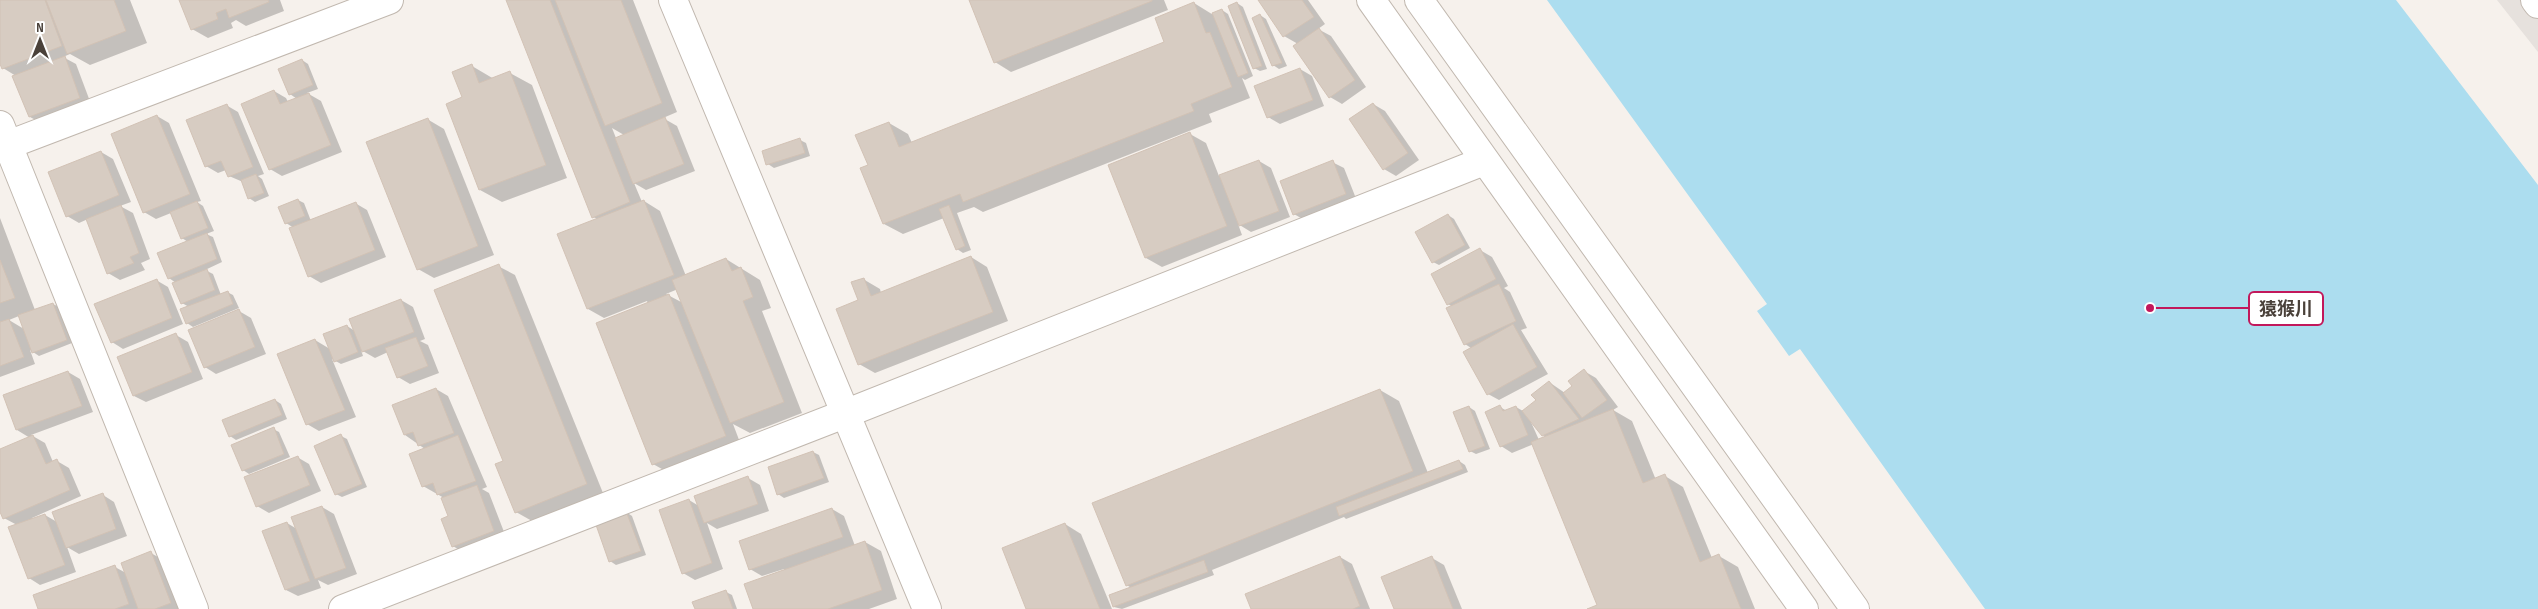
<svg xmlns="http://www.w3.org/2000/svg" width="2538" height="609" viewBox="0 0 2538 609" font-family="'Sofia Sans Condensed','Noto Sans JP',sans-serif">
<rect width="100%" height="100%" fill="#f6f1ec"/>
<polygon fill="#e6e1dd" points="2497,0 2538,0 2538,52"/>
<polygon fill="#acddef" points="1547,0 2396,0 2538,185 2538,609 1985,609 1800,349 1789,356 1757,311 1767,304"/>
<g fill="#0003" fill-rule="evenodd">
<polygon points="0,0 130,0 147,43 90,65 70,54 63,57 76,64 91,104 41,123 30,117 16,76 3,68 0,60"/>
<polygon points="180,0 280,0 284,11 246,26 236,20 231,23 233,28 208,38 192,29"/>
<path d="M507 0H633L677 112 663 118 677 126 695 171 646 190 634 183 642 202 644 201 660 211 686 276 726 259 760 280 771 308 762 311 802 413 750 433 733 424 741 445 669 473 653 464 648 304 647 301 604 318 588 309 559 235 598 219 593 217ZM612 128 624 135 616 138ZM678 289 683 303 666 294Z"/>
<polygon points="970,0 1164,0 1168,10 1011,72 995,62"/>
<polygon points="1259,0 1308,0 1325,24 1318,29 1331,36 1366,87 1342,104 1330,97 1298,44 1284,36"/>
<polygon points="1194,3 1215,16 1222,10 1228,14 1253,76 1245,80 1242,78 1250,98 1209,114 1212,122 983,212 974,207 957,213 971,250 963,253 957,249 944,218 903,234 884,224 869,166 889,123 908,134 912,143 1166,43"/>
<polygon points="1237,3 1243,7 1267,69 1260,71 1254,68"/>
<polygon points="1260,15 1266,19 1287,66 1279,69 1273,65"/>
<polygon points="302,60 308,64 318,89 307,93 321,101 342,152 282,176 270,169 274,91 286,98 288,102 297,99 290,94"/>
<polygon points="472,66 494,79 510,73 532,85 567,178 502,202 480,190 447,104 463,98"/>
<polygon points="1300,69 1312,76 1324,106 1280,124 1268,117"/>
<polygon points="1373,104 1385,111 1419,160 1396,176 1384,169 1350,120"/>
<polygon points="226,105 238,112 264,174 258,176 262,179 269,196 255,202 249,198 243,182 229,176 226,170 218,173 206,166"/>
<polygon points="157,116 169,123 201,201 197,202 203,206 214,231 206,234 213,237 222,262 205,270 213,274 221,295 227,292 233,295 239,308 193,327 187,323 189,307 182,303 176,283 169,278 188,242 182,238 171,213 156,219 144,212"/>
<polygon points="427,119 444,129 494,255 434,278 418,269"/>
<polygon points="1190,134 1206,143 1219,176 1259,161 1271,168 1290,217 1251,232 1238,224 1242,235 1162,267 1146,258 1110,165"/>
<polygon points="800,140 806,143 810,156 774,168 768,164"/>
<polygon points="101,152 113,159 131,202 120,206 133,213 150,259 141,263 145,270 120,280 108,273 88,219 79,223 67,216"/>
<polygon points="1332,162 1344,168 1357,201 1306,221 1294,214"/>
<polygon points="298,200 304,203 311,221 355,203 367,210 386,257 321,283 309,276 294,228 286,223"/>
<polygon points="1448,215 1454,219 1470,248 1439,265 1433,262"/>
<path d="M0 218 35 310 53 304 59 307 72 343 39 356 30 350 35 364 0 377ZM19 316 24 329 9 320Z"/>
<polygon points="1480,250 1492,257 1508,286 1504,288 1510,292 1527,328 1521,330 1548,374 1499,400 1488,394 1471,348 1465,344 1453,307 1448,304"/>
<polygon points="971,257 987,267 1008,321 875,373 859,364 863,279 880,289 881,293"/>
<polygon points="498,266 515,275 603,493 532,521 516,512 504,461"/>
<polygon points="156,280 168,287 183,324 123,349 112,342"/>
<polygon points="401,300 413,307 425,339 420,341 428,345 439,373 410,384 398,377 388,352 375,358 361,350 363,356 341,364 332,359 356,417 319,431 307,424 279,355 315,340 330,349 347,326 355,331"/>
<polygon points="239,311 251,318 266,354 216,374 205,367"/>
<polygon points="176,335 188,342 203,379 146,402 134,396"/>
<path d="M1584 371 1596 378 1618 407 1613 410 1632 421 1656 480 1665 476 1683 487 1712 558 1719 556 1738 567 1755 609H1590L1599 606 1534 444 1512 453 1501 446 1500 407 1507 411 1516 407 1523 411 1537 400 1549 382 1565 393 1573 387ZM1531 422 1543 435 1546 437 1539 440Z"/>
<polygon points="68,372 80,379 93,412 31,435 45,443 53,462 57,461 69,468 81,496 32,518 33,520 45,515 57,522 103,495 114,502 127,536 79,554 67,547 76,572 40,585 29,578 17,525 4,518 0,508 0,451 30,438 17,430"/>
<polygon points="436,389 448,396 487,487 482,489 489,493 506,537 464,553 453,546 450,517 444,498 423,486 425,449 405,435"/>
<polygon points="1380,390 1399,401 1428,473 1459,461 1465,465 1468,472 1346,519 1344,517 1212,570 1214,575 1122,609 1114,607 1131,588 1127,585"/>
<polygon points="275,400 281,404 287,419 236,440 230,436"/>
<polygon points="1469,407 1475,411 1490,449 1476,454 1470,451"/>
<polygon points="273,429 279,432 290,457 249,474 243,470"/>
<polygon points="341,436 347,439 367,487 342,497 336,494"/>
<polygon points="813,452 819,455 829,482 784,498 778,494"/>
<polygon points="297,457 309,464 321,491 269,513 257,506"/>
<polygon points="748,478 760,485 769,511 717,529 707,523 723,569 695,580 683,573 689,500 699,506"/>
<polygon points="322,507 334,514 357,574 328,585 318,580 321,588 298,596 286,590 287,523 297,529"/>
<polygon points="832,509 844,516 855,546 865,542 881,551 897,599 869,609 754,609 784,571 784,569 762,576 750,569"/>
<polygon points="626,512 632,516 646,555 616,565 610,561"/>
<polygon points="1065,524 1081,534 1112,609 1028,609"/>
<polygon points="151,553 163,560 182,609 40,609 115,567 126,573"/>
<polygon points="1340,557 1352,564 1370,609 1252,609"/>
<polygon points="1432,558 1444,565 1462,609 1395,609"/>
<polygon points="726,592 732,595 737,609 696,609"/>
</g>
<g fill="#d7ccc2" stroke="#d2c2b5">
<polygon points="0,0 45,0 62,46 2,69 0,64"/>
<polygon points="46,0 114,0 126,31 67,54"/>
<polygon points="179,0 268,0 269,2 229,18 226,9 216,13 218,19 191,30"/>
<polygon points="506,0 550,0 630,202 592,218"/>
<polygon points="555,0 621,0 662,103 605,126"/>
<polygon points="969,0 1152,0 1152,1 994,63"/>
<polygon points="1258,0 1302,0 1314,17 1283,37"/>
<polygon points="1194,2 1206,33 1210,32 1232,87 1191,104 1194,111 963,202 960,194 883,224 860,168 868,165 855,135 889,122 899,147 1164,42 1155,18"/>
<polygon points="1237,2 1262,66 1253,69 1228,6"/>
<polygon points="1222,9 1248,73 1238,77 1212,13"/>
<polygon points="1260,14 1282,63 1272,66 1252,18"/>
<polygon points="1319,28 1355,80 1329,98 1293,46"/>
<polygon points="65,56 80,98 29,117 12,76"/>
<polygon points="302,59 313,85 289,95 278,69"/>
<polygon points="472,64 479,83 510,71 546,165 479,190 446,104 462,97 452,72"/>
<polygon points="1300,68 1313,100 1267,118 1254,86"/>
<polygon points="274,90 280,104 309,93 331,145 269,170 241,104"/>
<polygon points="1373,103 1408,153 1383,170 1349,119"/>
<polygon points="227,104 253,167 228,177 221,161 205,167 186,120"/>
<polygon points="157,115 190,194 143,213 111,134"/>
<polygon points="665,117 684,164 633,184 615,138"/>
<polygon points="428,118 478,246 417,270 366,142"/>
<polygon points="1190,132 1227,226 1145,258 1108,165"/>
<polygon points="800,138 805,153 766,165 762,151"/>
<polygon points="101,151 119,195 66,217 48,172"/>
<polygon points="1259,160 1279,211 1239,226 1219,175"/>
<polygon points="1333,160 1346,194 1293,215 1280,181"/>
<polygon points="256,174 264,193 248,199 241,180"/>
<polygon points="298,199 305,216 285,224 278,207"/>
<polygon points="644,200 674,275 587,309 557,234"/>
<polygon points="197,201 208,228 181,239 170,212"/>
<polygon points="356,202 375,250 308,277 289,228"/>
<polygon points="121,205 139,253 130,257 134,263 107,274 86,219"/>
<polygon points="949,205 965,246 956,250 939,209"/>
<polygon points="1448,214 1465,245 1432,263 1415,232"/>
<polygon points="207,233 217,259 168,279 157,253"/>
<polygon points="1480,248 1496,279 1447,305 1431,274"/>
<polygon points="971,256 993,312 858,365 836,309 858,300 851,282 864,278 871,296"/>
<polygon points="726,258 732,271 741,267 753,297 743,301 784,402 730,423 672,280"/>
<polygon points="0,260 15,298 0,303"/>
<polygon points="499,264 587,484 515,513 495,464 503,461 434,290"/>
<polygon points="207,269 215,290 181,304 172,283"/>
<polygon points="157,279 172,318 111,343 94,304"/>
<polygon points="1499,284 1516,321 1464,345 1446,308"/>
<polygon points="228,291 233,304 186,324 180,309"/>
<polygon points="669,294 726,436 652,465 596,323"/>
<polygon points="401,299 414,332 362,352 349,319"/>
<polygon points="53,303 67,340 32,353 18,315"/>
<polygon points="239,309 255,347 204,368 188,330"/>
<polygon points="9,319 24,357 0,366 0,322"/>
<polygon points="1513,324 1537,367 1487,395 1463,352"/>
<polygon points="347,325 358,352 334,362 323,334"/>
<polygon points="176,333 192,372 133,396 117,357"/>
<polygon points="416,337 428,366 397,378 385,348"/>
<polygon points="315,339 345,410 306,425 277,354"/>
<polygon points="1584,369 1607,400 1582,418 1563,393 1572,386 1568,381"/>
<polygon points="68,371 82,406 16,430 3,395"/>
<polygon points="1549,381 1579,419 1542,436 1522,411 1536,400 1531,395"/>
<polygon points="436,388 454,433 418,446 413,432 404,435 392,405"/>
<polygon points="1380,389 1413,471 1126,586 1092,503"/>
<polygon points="275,399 282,415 229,437 222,420"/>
<polygon points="1500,405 1503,411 1516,406 1528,435 1500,447 1485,412"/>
<polygon points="1469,406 1485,446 1469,452 1453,412"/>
<polygon points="1613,409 1643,483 1665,474 1700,562 1719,554 1741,609 1587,609 1597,605 1531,442"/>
<polygon points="274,427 284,454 242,471 231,445"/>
<polygon points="341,434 362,484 335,495 314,446"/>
<polygon points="33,435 46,464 57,459 70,490 3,519 0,512 0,449"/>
<polygon points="458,435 476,481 437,495 433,483 422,487 409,454"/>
<polygon points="813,451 824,478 777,495 768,467"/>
<polygon points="298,456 310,485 256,507 244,477"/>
<polygon points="1459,460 1463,469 1339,516 1336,507"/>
<polygon points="748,476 758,504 704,523 694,496"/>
<polygon points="477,485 494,531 452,547 441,519 448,516 441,498"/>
<polygon points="103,493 116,529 66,548 52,512"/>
<polygon points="689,499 712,563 682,574 659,510"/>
<polygon points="322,506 346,568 315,579 291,517"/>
<polygon points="832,508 843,537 749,570 739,541"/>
<polygon points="626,511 641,551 609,562 595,522"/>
<polygon points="45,514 65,565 28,579 8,527"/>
<polygon points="287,522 310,581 285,590 262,531"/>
<polygon points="1065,523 1100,609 1026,609 1002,548"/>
<polygon points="865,541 882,590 828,609 753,609 744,584"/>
<polygon points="151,551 171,603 155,609 138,609 121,563"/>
<polygon points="1340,556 1360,606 1353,609 1251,609 1245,594"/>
<polygon points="1432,556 1453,609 1394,609 1381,577"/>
<polygon points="1204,560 1208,572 1113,607 1109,595"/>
<polygon points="115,565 129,604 115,609 38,609 33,595"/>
<polygon points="726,590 733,609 695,609 692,602"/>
</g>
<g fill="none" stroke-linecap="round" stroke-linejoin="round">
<defs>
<g id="minor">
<polyline points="673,0 927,609"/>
<polyline points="1371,0 1804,609"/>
<polyline points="1419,0 1855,609"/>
<polyline points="2535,0 2538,4"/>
<polyline points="0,125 194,609"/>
<polyline points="0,148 389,0"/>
<polyline points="343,609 847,413 1484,161"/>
</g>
</defs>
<use href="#minor" stroke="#c1b8af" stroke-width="30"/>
<use href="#minor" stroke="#fff" stroke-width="28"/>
</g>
<path fill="none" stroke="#c2185b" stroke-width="2" d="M2150 308L2249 308"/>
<circle fill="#c2185b" stroke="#fff" stroke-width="2" cx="2150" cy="308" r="5"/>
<rect fill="#fff" stroke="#c2185b" stroke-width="2" x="2249" y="292" width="74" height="33" rx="5"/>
<g font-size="18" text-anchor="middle" font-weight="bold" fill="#4a413a">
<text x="2286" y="315">猿猴川</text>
</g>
<g transform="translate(40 40)" stroke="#ffffff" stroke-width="4" paint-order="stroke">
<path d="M0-4L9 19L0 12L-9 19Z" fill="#4a413a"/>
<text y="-8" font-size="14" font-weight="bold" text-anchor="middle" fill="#4a413a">N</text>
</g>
</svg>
